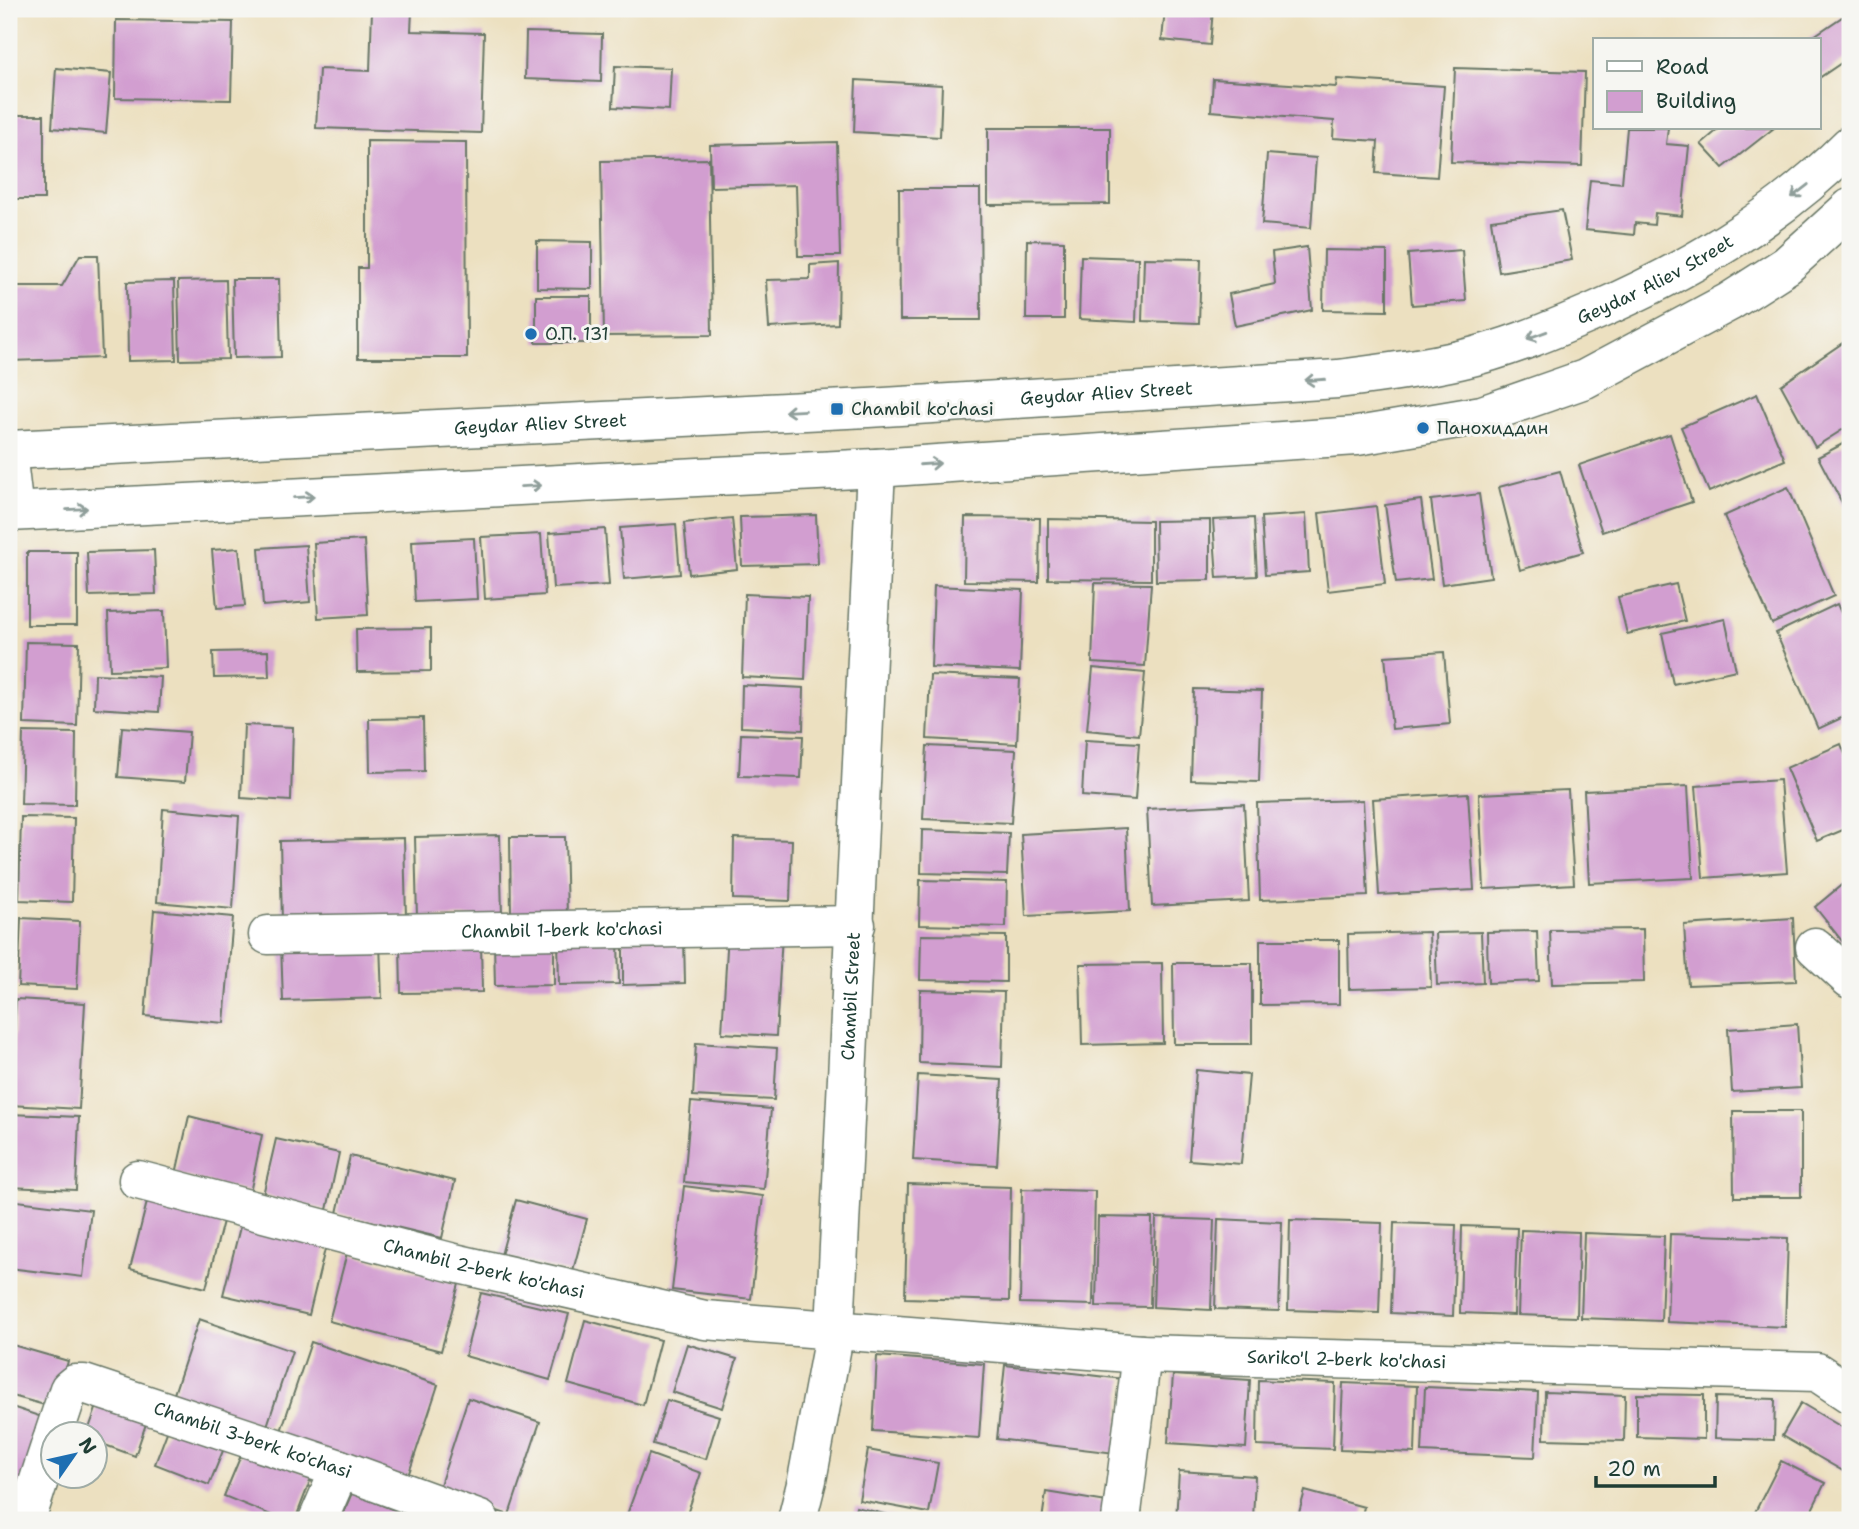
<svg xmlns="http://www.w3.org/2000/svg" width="1859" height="1529" viewBox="0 0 1859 1529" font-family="'Shantell Sans',sans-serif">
<rect width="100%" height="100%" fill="#f6f6f2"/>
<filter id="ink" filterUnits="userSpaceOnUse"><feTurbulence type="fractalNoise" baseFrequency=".0143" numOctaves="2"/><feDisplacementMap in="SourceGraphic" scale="14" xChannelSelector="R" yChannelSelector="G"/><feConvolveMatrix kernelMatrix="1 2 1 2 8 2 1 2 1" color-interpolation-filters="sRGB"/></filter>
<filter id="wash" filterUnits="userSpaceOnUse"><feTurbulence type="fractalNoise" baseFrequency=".00686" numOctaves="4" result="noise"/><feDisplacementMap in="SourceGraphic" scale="28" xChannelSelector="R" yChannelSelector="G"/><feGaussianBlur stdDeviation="1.57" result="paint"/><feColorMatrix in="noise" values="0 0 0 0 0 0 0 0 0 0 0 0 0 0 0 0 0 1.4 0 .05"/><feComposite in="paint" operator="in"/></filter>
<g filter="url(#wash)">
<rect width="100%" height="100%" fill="#ece0c0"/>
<g id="blocks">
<g fill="#d29ed0">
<polygon points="372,9 412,11 411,31 484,33 481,133 316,128 319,69 370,71"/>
<polygon points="1165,9 1213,9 1210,45 1162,40"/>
<polygon points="1848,13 1850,17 1850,57 1819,78 1819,40 1808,40"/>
<polygon points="116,20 233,22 231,100 115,98"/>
<polygon points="526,32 602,34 601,82 525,79"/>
<polygon points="615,66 671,68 669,110 613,107"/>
<polygon points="56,68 111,73 106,133 52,128"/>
<polygon points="1455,68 1585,72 1582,166 1451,162"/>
<polygon points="1213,79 1336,87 1337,79 1444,86 1437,177 1376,173 1378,141 1333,138 1334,121 1211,111"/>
<polygon points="856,80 942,85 940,137 854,132"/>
<rect x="9" y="115" width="35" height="84"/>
<polygon points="988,128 1110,128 1110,204 988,205"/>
<polygon points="1627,128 1668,128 1666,144 1689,146 1682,216 1655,213 1654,225 1635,223 1634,235 1585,230 1590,180 1622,183"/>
<polygon points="1720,128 1774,128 1723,168 1701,144"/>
<polygon points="367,141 466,142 467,358 358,358 358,268 367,268"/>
<polygon points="837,142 840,256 798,256 796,185 711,187 710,145"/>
<polygon points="1267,154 1316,158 1311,228 1262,224"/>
<polygon points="709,159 712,335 604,336 601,161"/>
<polygon points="899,189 980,189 981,320 900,320"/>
<polygon points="1562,210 1572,260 1499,272 1491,220"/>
<polygon points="1027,240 1064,241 1064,319 1026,319"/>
<polygon points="537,241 592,242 592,289 537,288"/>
<polygon points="1307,247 1312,310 1235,326 1229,294 1275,284 1272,252"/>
<polygon points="1324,250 1387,251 1387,311 1323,310"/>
<polygon points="1462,250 1466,301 1412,305 1408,254"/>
<polygon points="80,255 98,255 102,358 9,361 9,286 62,286"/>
<polygon points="1081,256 1138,258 1136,322 1079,319"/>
<polygon points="1144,258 1201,259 1199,323 1142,321"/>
<polygon points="839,263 838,324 769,328 766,280 810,279 810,265"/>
<polygon points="232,279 279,279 281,357 234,358"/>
<polygon points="226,280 228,359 180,360 178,281"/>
<polygon points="174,281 176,360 128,361 127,282"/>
<rect x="536" y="296" width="55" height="47"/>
<polygon points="1850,338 1850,425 1815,447 1781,385"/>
<polygon points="1757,394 1785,460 1709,492 1681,427"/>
<polygon points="1670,434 1692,502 1602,532 1579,465"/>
<polygon points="1850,440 1850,518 1818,457"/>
<polygon points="1560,471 1583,552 1520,570 1499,487"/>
<polygon points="1788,487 1834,596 1772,624 1724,516"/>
<polygon points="1479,494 1491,577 1442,584 1431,500"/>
<polygon points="1421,500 1432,579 1396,583 1385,505"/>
<polygon points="1376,506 1385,584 1328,591 1319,513"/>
<polygon points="1306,514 1309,572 1265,575 1261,517"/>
<polygon points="816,515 818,564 742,566 740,517"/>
<polygon points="965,517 1040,518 1039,582 964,581"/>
<polygon points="732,518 737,569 689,574 684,523"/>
<polygon points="1254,518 1257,576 1217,578 1213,520"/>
<polygon points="1048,519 1151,521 1151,580 1048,579"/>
<polygon points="1210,520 1210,580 1156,581 1155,521"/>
<polygon points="676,524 680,574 624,579 620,528"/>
<polygon points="605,529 609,585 553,588 549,533"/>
<polygon points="541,534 545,595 485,599 481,537"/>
<polygon points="474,538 477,599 415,602 412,541"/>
<polygon points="364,540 368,615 318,618 314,543"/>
<polygon points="306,545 310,602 263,606 259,548"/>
<polygon points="239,548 245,606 217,608 212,550"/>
<polygon points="154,550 156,594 89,596 87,552"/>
<rect x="27" y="552" width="50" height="73"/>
<polygon points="1095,583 1151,584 1145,666 1092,663"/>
<polygon points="1676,584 1685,621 1627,634 1618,597"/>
<polygon points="934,586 1023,590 1020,671 931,667"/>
<polygon points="745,594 808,597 805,680 742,677"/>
<polygon points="1837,604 1850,632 1850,714 1818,729 1776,633"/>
<polygon points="164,611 166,668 110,670 108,613"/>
<polygon points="1725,619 1736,670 1673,684 1662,633"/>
<polygon points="431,628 431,671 357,672 356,629"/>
<polygon points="26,642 79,643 77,726 24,724"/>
<polygon points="268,651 269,677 214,678 213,652"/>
<polygon points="1444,652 1450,724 1392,729 1385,656"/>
<polygon points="1093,668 1145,673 1139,735 1087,730"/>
<polygon points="95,674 161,677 159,712 94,708"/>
<polygon points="930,675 1020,679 1017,744 927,739"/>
<polygon points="742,685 804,688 803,730 741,727"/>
<polygon points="1194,689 1262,691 1259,782 1191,780"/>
<polygon points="423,718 424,771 370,772 369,719"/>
<polygon points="244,725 293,727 291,801 241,798"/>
<polygon points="122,727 189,732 185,782 118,777"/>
<polygon points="23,732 76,733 75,805 21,804"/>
<polygon points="741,734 803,736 801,778 739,776"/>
<polygon points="1085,740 1139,743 1135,800 1082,796"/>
<polygon points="1841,744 1850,767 1850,827 1817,841 1786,768"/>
<polygon points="927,746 1016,750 1011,823 923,819"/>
<polygon points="1780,780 1787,872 1703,878 1696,786"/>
<polygon points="1688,786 1693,878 1589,883 1584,791"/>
<polygon points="1568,790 1574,884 1484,889 1479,794"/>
<polygon points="1468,793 1474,890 1379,895 1373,799"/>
<polygon points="1363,800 1368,896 1260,900 1257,803"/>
<polygon points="1244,804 1249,901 1152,906 1147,809"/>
<polygon points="163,809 239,816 233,909 157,902"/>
<polygon points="21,817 74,818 72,902 19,900"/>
<polygon points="1126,828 1130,911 1026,916 1021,834"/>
<polygon points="922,830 1009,833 1007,875 921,873"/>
<polygon points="500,835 502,916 417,918 415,837"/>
<polygon points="510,837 565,837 567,916 511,916"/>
<polygon points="404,838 406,918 282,921 280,841"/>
<polygon points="734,838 792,840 790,901 733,899"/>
<polygon points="1850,878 1850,942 1846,946 1815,907"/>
<polygon points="920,880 1007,882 1006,927 919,925"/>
<polygon points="154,910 233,917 224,1023 145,1016"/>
<polygon points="21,918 80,921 77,989 18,986"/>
<polygon points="1793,918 1796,981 1688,985 1684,925"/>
<polygon points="1643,929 1644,982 1552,984 1550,930"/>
<polygon points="1537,931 1539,981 1488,983 1487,932"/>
<polygon points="728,932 782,935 776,1036 722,1033"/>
<polygon points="1429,932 1431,987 1349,989 1348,934"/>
<polygon points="1481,932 1483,983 1437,985 1435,933"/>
<polygon points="921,935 1006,936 1006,982 920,980"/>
<polygon points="618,938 619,984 559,985 558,939"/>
<polygon points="684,938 685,983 623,985 623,939"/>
<polygon points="554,939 554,985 495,986 494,941"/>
<polygon points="1260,940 1339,940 1339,1004 1260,1005"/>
<polygon points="481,942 482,992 401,993 400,944"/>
<polygon points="380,943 382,998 283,1001 281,945"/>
<polygon points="1162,963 1163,1043 1082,1045 1080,964"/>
<polygon points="1173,963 1252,963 1252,1044 1174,1044"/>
<polygon points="920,990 1004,992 1002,1067 919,1063"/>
<polygon points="16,999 85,1003 79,1109 10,1105"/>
<polygon points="1797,1024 1801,1088 1732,1092 1728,1029"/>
<polygon points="696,1043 777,1048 774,1100 693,1096"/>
<polygon points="1196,1070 1249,1075 1241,1164 1189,1160"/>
<polygon points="918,1075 1002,1080 997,1165 913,1160"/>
<polygon points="691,1102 771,1109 764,1189 684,1182"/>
<polygon points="1733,1111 1801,1111 1801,1197 1734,1197"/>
<polygon points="1846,1111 1850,1111 1850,1171 1848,1171"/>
<polygon points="10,1114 79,1117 76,1190 9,1187"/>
<polygon points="189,1116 262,1135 250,1193 176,1174"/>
<polygon points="276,1139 339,1153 327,1210 263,1195"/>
<polygon points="350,1156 455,1181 442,1238 337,1213"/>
<polygon points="908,1184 1011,1187 1009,1301 905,1298"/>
<polygon points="684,1186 763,1196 751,1299 672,1290"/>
<polygon points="1022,1189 1095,1191 1093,1305 1020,1303"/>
<polygon points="9,1200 91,1210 83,1277 9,1268"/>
<polygon points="516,1200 587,1219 572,1274 501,1255"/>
<polygon points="147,1202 223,1221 206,1288 130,1269"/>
<polygon points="1098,1217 1152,1218 1150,1307 1096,1306"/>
<polygon points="1156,1218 1214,1220 1211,1310 1153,1307"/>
<polygon points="1218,1219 1282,1222 1279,1311 1215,1309"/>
<polygon points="1290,1220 1382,1223 1379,1313 1288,1310"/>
<polygon points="241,1223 326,1245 309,1315 223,1295"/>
<polygon points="1394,1223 1456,1225 1453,1316 1391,1313"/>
<polygon points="1462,1226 1517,1228 1514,1315 1460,1313"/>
<polygon points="1521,1230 1579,1232 1577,1317 1518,1315"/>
<polygon points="1584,1233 1664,1236 1661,1321 1581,1318"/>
<polygon points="1670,1234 1788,1238 1785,1327 1667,1322"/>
<polygon points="347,1253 459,1284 441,1351 329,1321"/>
<polygon points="481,1293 569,1314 550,1380 465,1356"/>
<polygon points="199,1319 292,1351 267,1426 174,1394"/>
<polygon points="585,1320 660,1340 643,1405 568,1384"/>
<polygon points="311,1342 438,1385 407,1479 279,1437"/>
<polygon points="9,1344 68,1361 55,1408 9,1395"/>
<polygon points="687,1344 737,1359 722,1408 672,1392"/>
<polygon points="877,1356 984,1364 979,1438 873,1431"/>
<polygon points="1005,1365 1123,1379 1115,1453 997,1439"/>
<polygon points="1173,1375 1250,1380 1246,1448 1168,1443"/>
<polygon points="1258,1380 1335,1383 1333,1449 1257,1446"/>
<polygon points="1343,1383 1417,1386 1415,1453 1340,1450"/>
<polygon points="1425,1387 1538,1392 1535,1457 1422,1452"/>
<polygon points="1545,1392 1625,1395 1624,1441 1544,1439"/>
<polygon points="1637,1394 1704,1395 1704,1439 1637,1437"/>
<polygon points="101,1395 150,1412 135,1456 94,1441 94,1434 87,1434"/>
<polygon points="1716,1397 1775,1399 1774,1440 1715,1438"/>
<polygon points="468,1398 540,1422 509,1515 438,1491"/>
<polygon points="667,1400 719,1416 706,1459 653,1444"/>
<polygon points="1801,1403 1850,1432 1850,1475 1782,1436"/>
<polygon points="9,1406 48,1419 9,1514"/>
<polygon points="172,1419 227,1441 209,1485 155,1464"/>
<polygon points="244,1448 312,1476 295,1520 283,1520 224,1496"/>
<polygon points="868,1450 938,1463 929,1513 859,1500"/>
<polygon points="649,1454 701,1473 685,1520 625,1520"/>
<polygon points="1781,1461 1825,1483 1807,1520 1751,1520"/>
<polygon points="1179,1471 1255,1476 1253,1520 1176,1520"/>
<polygon points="1305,1491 1364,1507 1361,1520 1297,1520"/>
<polygon points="1046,1492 1107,1502 1104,1520 1042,1520"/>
<polygon points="352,1493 404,1514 402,1520 340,1520"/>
<polygon points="856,1507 905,1519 905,1520 853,1520"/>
</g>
</g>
</g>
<g filter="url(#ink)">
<use href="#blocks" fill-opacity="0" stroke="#677665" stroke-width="2"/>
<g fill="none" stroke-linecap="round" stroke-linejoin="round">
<defs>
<g id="minor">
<path id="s1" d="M268 935 856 925"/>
<polyline points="1815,947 1850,979"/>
<path id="s2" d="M138 1180 450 1262 705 1320 1142 1354 1817 1372 1850 1394"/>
<path id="s3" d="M54 1434 69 1389 75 1384H84L340 1469 480 1520"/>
<polyline points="26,1520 52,1440"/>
<polyline points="318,1520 340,1469"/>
<path id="s4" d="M797 1520 807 1480 835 1330 876 468"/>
<polyline points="1121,1520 1142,1354"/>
</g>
<g id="secondary">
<path id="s5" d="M9 450 868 408 1338 379C1379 374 1419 369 1459 360 1504 350 1547 332 1589 314 1686 272 1775 220 1850 145"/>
<polyline points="9,469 14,512"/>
<polyline points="9,512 876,468 1357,436 1482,415 1585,379 1729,302 1787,265 1850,208"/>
</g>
</defs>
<use href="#minor" stroke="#677665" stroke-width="41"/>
<use href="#secondary" stroke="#677665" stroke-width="41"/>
<use href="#minor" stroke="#fff" stroke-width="38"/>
<use href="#secondary" stroke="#fff" stroke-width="38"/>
</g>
<defs><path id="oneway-shaft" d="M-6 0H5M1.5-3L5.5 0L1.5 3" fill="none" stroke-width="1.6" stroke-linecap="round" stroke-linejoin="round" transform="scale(1.75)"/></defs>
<g stroke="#8f9e9a">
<use href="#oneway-shaft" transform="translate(1800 191) rotate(142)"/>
<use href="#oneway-shaft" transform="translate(1537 335) rotate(160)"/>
<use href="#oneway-shaft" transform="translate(1315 380) rotate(176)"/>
<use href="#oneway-shaft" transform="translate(795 411) rotate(177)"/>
<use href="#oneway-shaft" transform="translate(930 464) rotate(-4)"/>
<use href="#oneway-shaft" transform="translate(531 486) rotate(-3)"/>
<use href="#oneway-shaft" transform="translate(304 497) rotate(-3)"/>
<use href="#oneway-shaft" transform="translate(77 509) rotate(-3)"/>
</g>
</g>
<g fill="#1f6fb2" stroke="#f6f6f2" stroke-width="2.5">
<circle cx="531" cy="334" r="7"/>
<rect x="830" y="402" width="14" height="14" rx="3.5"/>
<circle cx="1423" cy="428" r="7"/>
</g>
<g text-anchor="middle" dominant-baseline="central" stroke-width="6" stroke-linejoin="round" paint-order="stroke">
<g font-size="18" fill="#1f3d34" stroke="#f6f6f2">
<text stroke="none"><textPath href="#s5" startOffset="1666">Geydar Aliev Street</textPath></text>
<text stroke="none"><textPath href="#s5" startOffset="1099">Geydar Aliev Street</textPath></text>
<text stroke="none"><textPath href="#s5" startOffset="532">Geydar Aliev Street</textPath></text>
<text stroke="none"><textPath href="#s1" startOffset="294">Chambil 1-berk ko'chasi</textPath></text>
<text stroke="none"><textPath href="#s4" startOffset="528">Chambil Street</textPath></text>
<text stroke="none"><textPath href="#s2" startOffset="357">Chambil 2-berk ko'chasi</textPath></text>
<text stroke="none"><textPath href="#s2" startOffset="1227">Sariko'l 2-berk ko'chasi</textPath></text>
<text stroke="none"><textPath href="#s3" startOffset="242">Chambil 3-berk ko'chasi</textPath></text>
</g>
<g font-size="18" fill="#1f3d34" stroke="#f6f6f2" text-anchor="start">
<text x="545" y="334">О.П. 131</text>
<text x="851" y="409">Chambil ko'chasi</text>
<text x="1437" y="428">Панохиддин</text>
</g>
</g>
<rect width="1859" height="1529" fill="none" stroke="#f6f6f2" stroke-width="35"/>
<rect x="1593" y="38" width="228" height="91" fill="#f6f6f2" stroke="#a0aca6" stroke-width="2"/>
<rect x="1607" y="61" width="35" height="10" fill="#ffffff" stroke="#a0aca6" stroke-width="2"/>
<text x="1656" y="74" font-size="21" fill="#1f3d34">Road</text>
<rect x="1607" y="91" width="35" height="21" fill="#d29ed0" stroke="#a0aca6" stroke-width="2"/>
<text x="1656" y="108" font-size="21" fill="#1f3d34">Building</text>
<g transform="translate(74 1455) rotate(56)"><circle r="33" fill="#f6f6f2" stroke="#a0aca6" stroke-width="2"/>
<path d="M0-5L12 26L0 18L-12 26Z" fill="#1f6fb2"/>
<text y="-10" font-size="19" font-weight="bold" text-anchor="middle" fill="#1f3d34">N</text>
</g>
<path d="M1596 1476v10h119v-10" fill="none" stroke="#1f3d34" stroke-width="3.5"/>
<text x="1607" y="1476" font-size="21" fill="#1f3d34" stroke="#f6f6f2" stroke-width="5" paint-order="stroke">20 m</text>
</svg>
